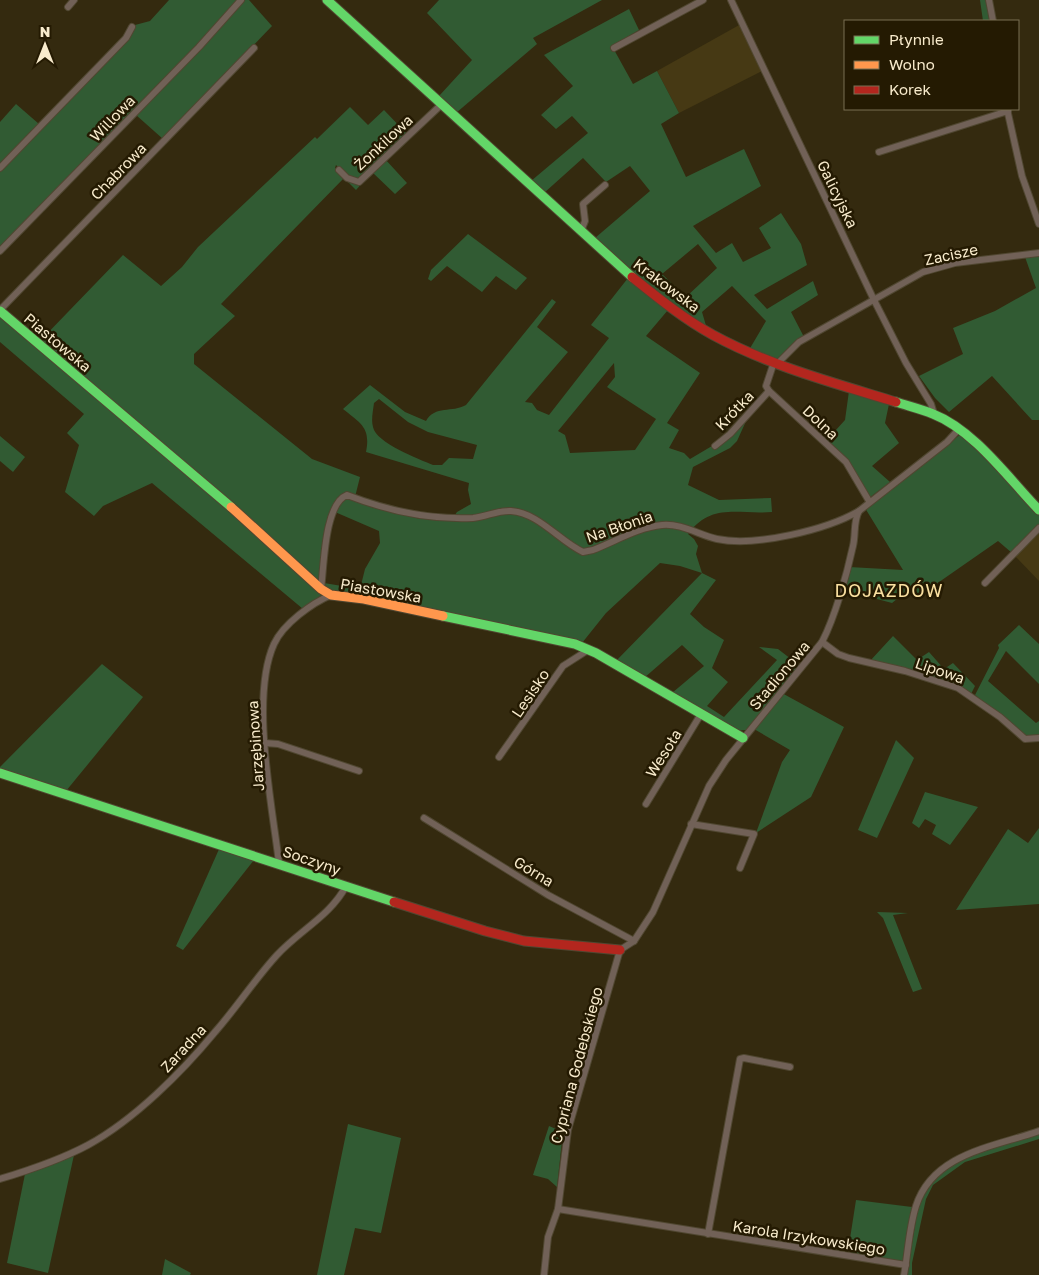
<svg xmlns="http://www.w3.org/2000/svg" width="1039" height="1275" viewBox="0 0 1039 1275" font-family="'Golos Text',sans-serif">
<rect width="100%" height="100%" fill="#342a0f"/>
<g fill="#463914">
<polygon points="741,24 762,71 679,113 657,71"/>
<polygon points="1039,530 1039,581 1014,555"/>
</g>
<g fill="#315b33" fill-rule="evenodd">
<polygon points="169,0 238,0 186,57 0,249 0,170 128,38 135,25 150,21"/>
<polygon points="243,0 249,0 272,26 163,139 136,115"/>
<polygon points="439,0 602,0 533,38 537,44 456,113 439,96 472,60 427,13"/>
<polygon points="980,0 986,0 990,21 983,21"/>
<path d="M629 9 639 30 612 46 633 84 657 71 679 113 661 124 686 177 744 149 761 186 693 226 716 253 732 243 743 262 771 248 759 228 781 213 801 244 807 265 754 295 767 309 813 281 818 295 791 312 804 337 777 361 749 350 766 321 732 286 702 312 707 329 651 289 595 238 650 191 630 166 606 182 583 158 544 193 531 181 588 133 572 116 556 129 541 115 573 86 544 55ZM698 244 717 268 686 297 662 274Z"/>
<polygon points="16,104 39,124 0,165 0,122"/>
<polygon points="350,107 368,125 384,110 407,134 358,180 348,177 336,165 335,168 345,178 360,183 385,159 407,183 395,194 372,172 356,190 344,178 221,304 235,316 194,354 194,364 312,459 360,477 355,497 347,494 335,504 320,586 40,341 123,255 161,286 182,267 198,247 315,137 317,139"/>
<polygon points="468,234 527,278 516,290 496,276 482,292 447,266 431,281 428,279 431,270"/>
<polygon points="1039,255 1039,420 1032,420 992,376 949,412 935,398 919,376 963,354 953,328 995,311 1036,288 1025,257"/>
<path d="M628 278 668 310 646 336 700 373 667 423 679 430 669 448 684 453 690 459 712 446 717 448 747 419 737 441 730 448 693 467 688 485 719 500 771 498 772 512C738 515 712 502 688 534L694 539 698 546 696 554 702 573 716 580 690 614 704 627 724 640 712 668 728 682 707 706 724 717 777 660 759 647 778 649 800 666 746 730 734 731 672 693 704 666 682 645 644 678 615 662 702 573 680 566 660 563 606 613 582 643 332 594 323 587 324 583 360 589 365 569 380 543 379 531 335 512 338 505 348 498 420 519H452L457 512 471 504 468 490 469 483 366 452C371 427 360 423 343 409L370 385 405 412 426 421C435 405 452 413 466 405L552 299 556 302 537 327 568 352 525 402 532 403 537 410 549 415 609 338 591 325ZM614 363 615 377 607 387 656 419 635 450 570 453 565 435 558 431ZM379 399 408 422 428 432 477 445 473 459 449 458 442 465H433C419 459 376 443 373 427 371 420 373 411 374 403Z"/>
<polygon points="0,314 327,595 313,601 303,609 152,483 103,506 94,516 65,492 79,445 67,433 84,414 0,342"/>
<polygon points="849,391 889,404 885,423 899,443 872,466 890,482 869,498 826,441 845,420"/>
<polygon points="961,434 1039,513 1039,525 1012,553 998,541 919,596 913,586 892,603 843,590 849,567 903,570 865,508"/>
<polygon points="0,436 25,457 13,472 0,461"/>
<polygon points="1019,625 1039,644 1039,684 1006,651 988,681 1036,723 1039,721 1039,736 1026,737 975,695 999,648 998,645"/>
<polygon points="893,636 917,660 929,652 944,669 953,663 975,686 971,694 870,661"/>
<polygon points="102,664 143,697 66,791 0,770 0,767"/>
<polygon points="780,692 844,727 811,797 756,833 782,762 790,750 754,729"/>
<polygon points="896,740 914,758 877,838 858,830"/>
<polygon points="925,792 978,807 950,845 932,834 936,825 925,819 919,828 912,823"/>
<polygon points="1039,828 1039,904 956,910 1008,829 1028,843"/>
<polygon points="220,847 254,860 183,950 176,946"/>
<polygon points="877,912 908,913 893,915 922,989 913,992 883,918"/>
<polygon points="348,1124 401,1138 381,1233 355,1228 344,1275 317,1275"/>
<polygon points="549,1126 563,1132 557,1187 548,1179 533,1175"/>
<polygon points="1039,1132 1039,1139 965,1162 933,1185 926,1199 912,1263 912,1275 907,1275 918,1207 932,1181 942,1169 962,1159"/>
<polygon points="74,1155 48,1273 7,1263 25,1174"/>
<polygon points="856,1200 912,1207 904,1263 851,1253 849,1245"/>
<polygon points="165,1259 191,1273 190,1275 162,1275"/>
</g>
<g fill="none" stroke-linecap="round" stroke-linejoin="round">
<defs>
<g id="street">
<polyline points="731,0 874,300 906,363 931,404 934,414"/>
<polyline points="989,0 993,21"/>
<polyline points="68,7 74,0"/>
<polyline points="614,48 703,0"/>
<polyline points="1007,109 1022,176 1039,224"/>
<polyline points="879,152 1008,111"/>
<polyline points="0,168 126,38 132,27"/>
<polyline points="339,170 347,178 359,182 442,104"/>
<polyline points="581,231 585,221 583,204 605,185"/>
<polyline points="0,251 199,47 241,0"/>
<polyline points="0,310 254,48"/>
<polyline points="774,362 766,386 769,391 846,462 869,501"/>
<polyline points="778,363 799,342 923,272 955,263 1039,253"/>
<polyline points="715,446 730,434 769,391"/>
<polyline points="985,583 1039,528"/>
<path d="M321 589C324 568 324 504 347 495 388 511 429 520 473 518 486 517 498 510 511 511 539 513 559 541 583 552L593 550C614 542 639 527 662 525 681 523 699 535 717 539 755 547 826 530 859 511"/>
<polyline points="822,642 838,654 849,658 905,671 958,688 1000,717 1025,739 1039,738"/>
<polyline points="265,743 278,744 359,771"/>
<polyline points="499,757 563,666 588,650"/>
<polyline points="646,804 701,714"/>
<polyline points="424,818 548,895 634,941"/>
<polyline points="691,824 754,834 740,868"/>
<path d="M279 863C272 804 250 697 274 644 283 624 312 603 331 595"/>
<path d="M0 1179C30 1170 60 1160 88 1145 134 1120 182 1072 215 1032 237 1007 255 979 277 955 299 931 331 915 346 886"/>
<polyline points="558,1209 906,1265"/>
<polyline points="708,1234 740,1059 744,1058 790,1067"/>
<path d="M544 1275 548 1237 558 1209 568 1130 620 950 634 941 653 912 709 786 726 760 822 642C835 617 847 574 853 546 856 534 853 522 859 511L947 442 959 429"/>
<path d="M904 1275C908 1253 909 1228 916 1206 933 1153 994 1147 1039 1131"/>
</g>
<g id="fast">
<polyline points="327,0 632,277"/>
<polyline points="0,311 231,507"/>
<path d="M896 402C908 406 921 409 933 414 974 430 1009 479 1039 510"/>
<polyline points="443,616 575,644 596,653 743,738"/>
<polyline points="0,773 394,902"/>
</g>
<polyline id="slow" points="231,507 321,589 331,595 364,599 443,616"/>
<g id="jam">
<path d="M632 277C658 298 684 319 713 335 770 366 834 383 896 402"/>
<polyline points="394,902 485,931 524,941 620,950"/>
</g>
</defs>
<use href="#street" stroke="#504731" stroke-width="8"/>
<use href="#fast" stroke="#504731" stroke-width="11"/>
<use href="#slow" stroke="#504731" stroke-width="11"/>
<use href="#jam" stroke="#504731" stroke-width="11"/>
<use href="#street" stroke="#716157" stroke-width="6"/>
<use href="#fast" stroke="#63d668" stroke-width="9"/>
<use href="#slow" stroke="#ff974d" stroke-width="9"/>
<use href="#jam" stroke="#b3261e" stroke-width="9"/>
</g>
<g text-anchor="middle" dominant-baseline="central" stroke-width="5" stroke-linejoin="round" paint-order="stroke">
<g font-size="15" fill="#f8ebcc" stroke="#241a02">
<text transform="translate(112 118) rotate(-46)">Willowa</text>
<text transform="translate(383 142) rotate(-43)">Żonkilowa</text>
<text transform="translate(118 171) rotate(-46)">Chabrowa</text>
<text transform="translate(838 194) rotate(64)">Galicyjska</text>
<text transform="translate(951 254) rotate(-12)">Zacisze</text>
<text transform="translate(667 285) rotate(37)">Krakowska</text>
<text transform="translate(58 342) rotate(40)">Piastowska</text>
<text transform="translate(734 410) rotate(-46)">Krótka</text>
<text transform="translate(821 422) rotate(43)">Dolna</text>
<text transform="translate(619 526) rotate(-19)">Na Błonia</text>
<text transform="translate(381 590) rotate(10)">Piastowska</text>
<text transform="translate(940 670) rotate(19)">Lipowa</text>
<text transform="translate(779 675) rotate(-50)">Stadionowa</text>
<text transform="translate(530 693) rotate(-56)">Lesisko</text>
<text transform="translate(255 746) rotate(-94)">Jarzębinowa</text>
<text transform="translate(663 753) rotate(-58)">Wesoła</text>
<text transform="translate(312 860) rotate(19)">Soczyny</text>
<text transform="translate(534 871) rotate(31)">Górna</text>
<text transform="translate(183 1048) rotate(-47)">Zaradna</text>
<text transform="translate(576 1065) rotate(-75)">Cypriana Godebskiego</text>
<text transform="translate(809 1237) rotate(9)">Karola Irzykowskiego</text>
</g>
<g font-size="18" letter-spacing="1" fill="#fae0a0" stroke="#241a02">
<text x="889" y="590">DOJAZDÓW</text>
</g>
</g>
<rect x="844" y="20" width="175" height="90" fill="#241a02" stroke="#796e53"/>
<rect x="854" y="36" width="25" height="8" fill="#63d668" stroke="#796e53"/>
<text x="889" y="45" font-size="15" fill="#f8ebcc">Płynnie</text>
<rect x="854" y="61" width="25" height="8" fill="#ff974d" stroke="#796e53"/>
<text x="889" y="70" font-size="15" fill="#f8ebcc">Wolno</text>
<rect x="854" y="86" width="25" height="8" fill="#b3261e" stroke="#796e53"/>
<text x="889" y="95" font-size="15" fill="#f8ebcc">Korek</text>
<g transform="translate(45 45)" stroke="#241a02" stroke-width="4" paint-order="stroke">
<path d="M0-4L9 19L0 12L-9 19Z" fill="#f8ebcc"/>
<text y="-8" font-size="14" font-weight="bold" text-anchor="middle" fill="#f8ebcc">N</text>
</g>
</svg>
